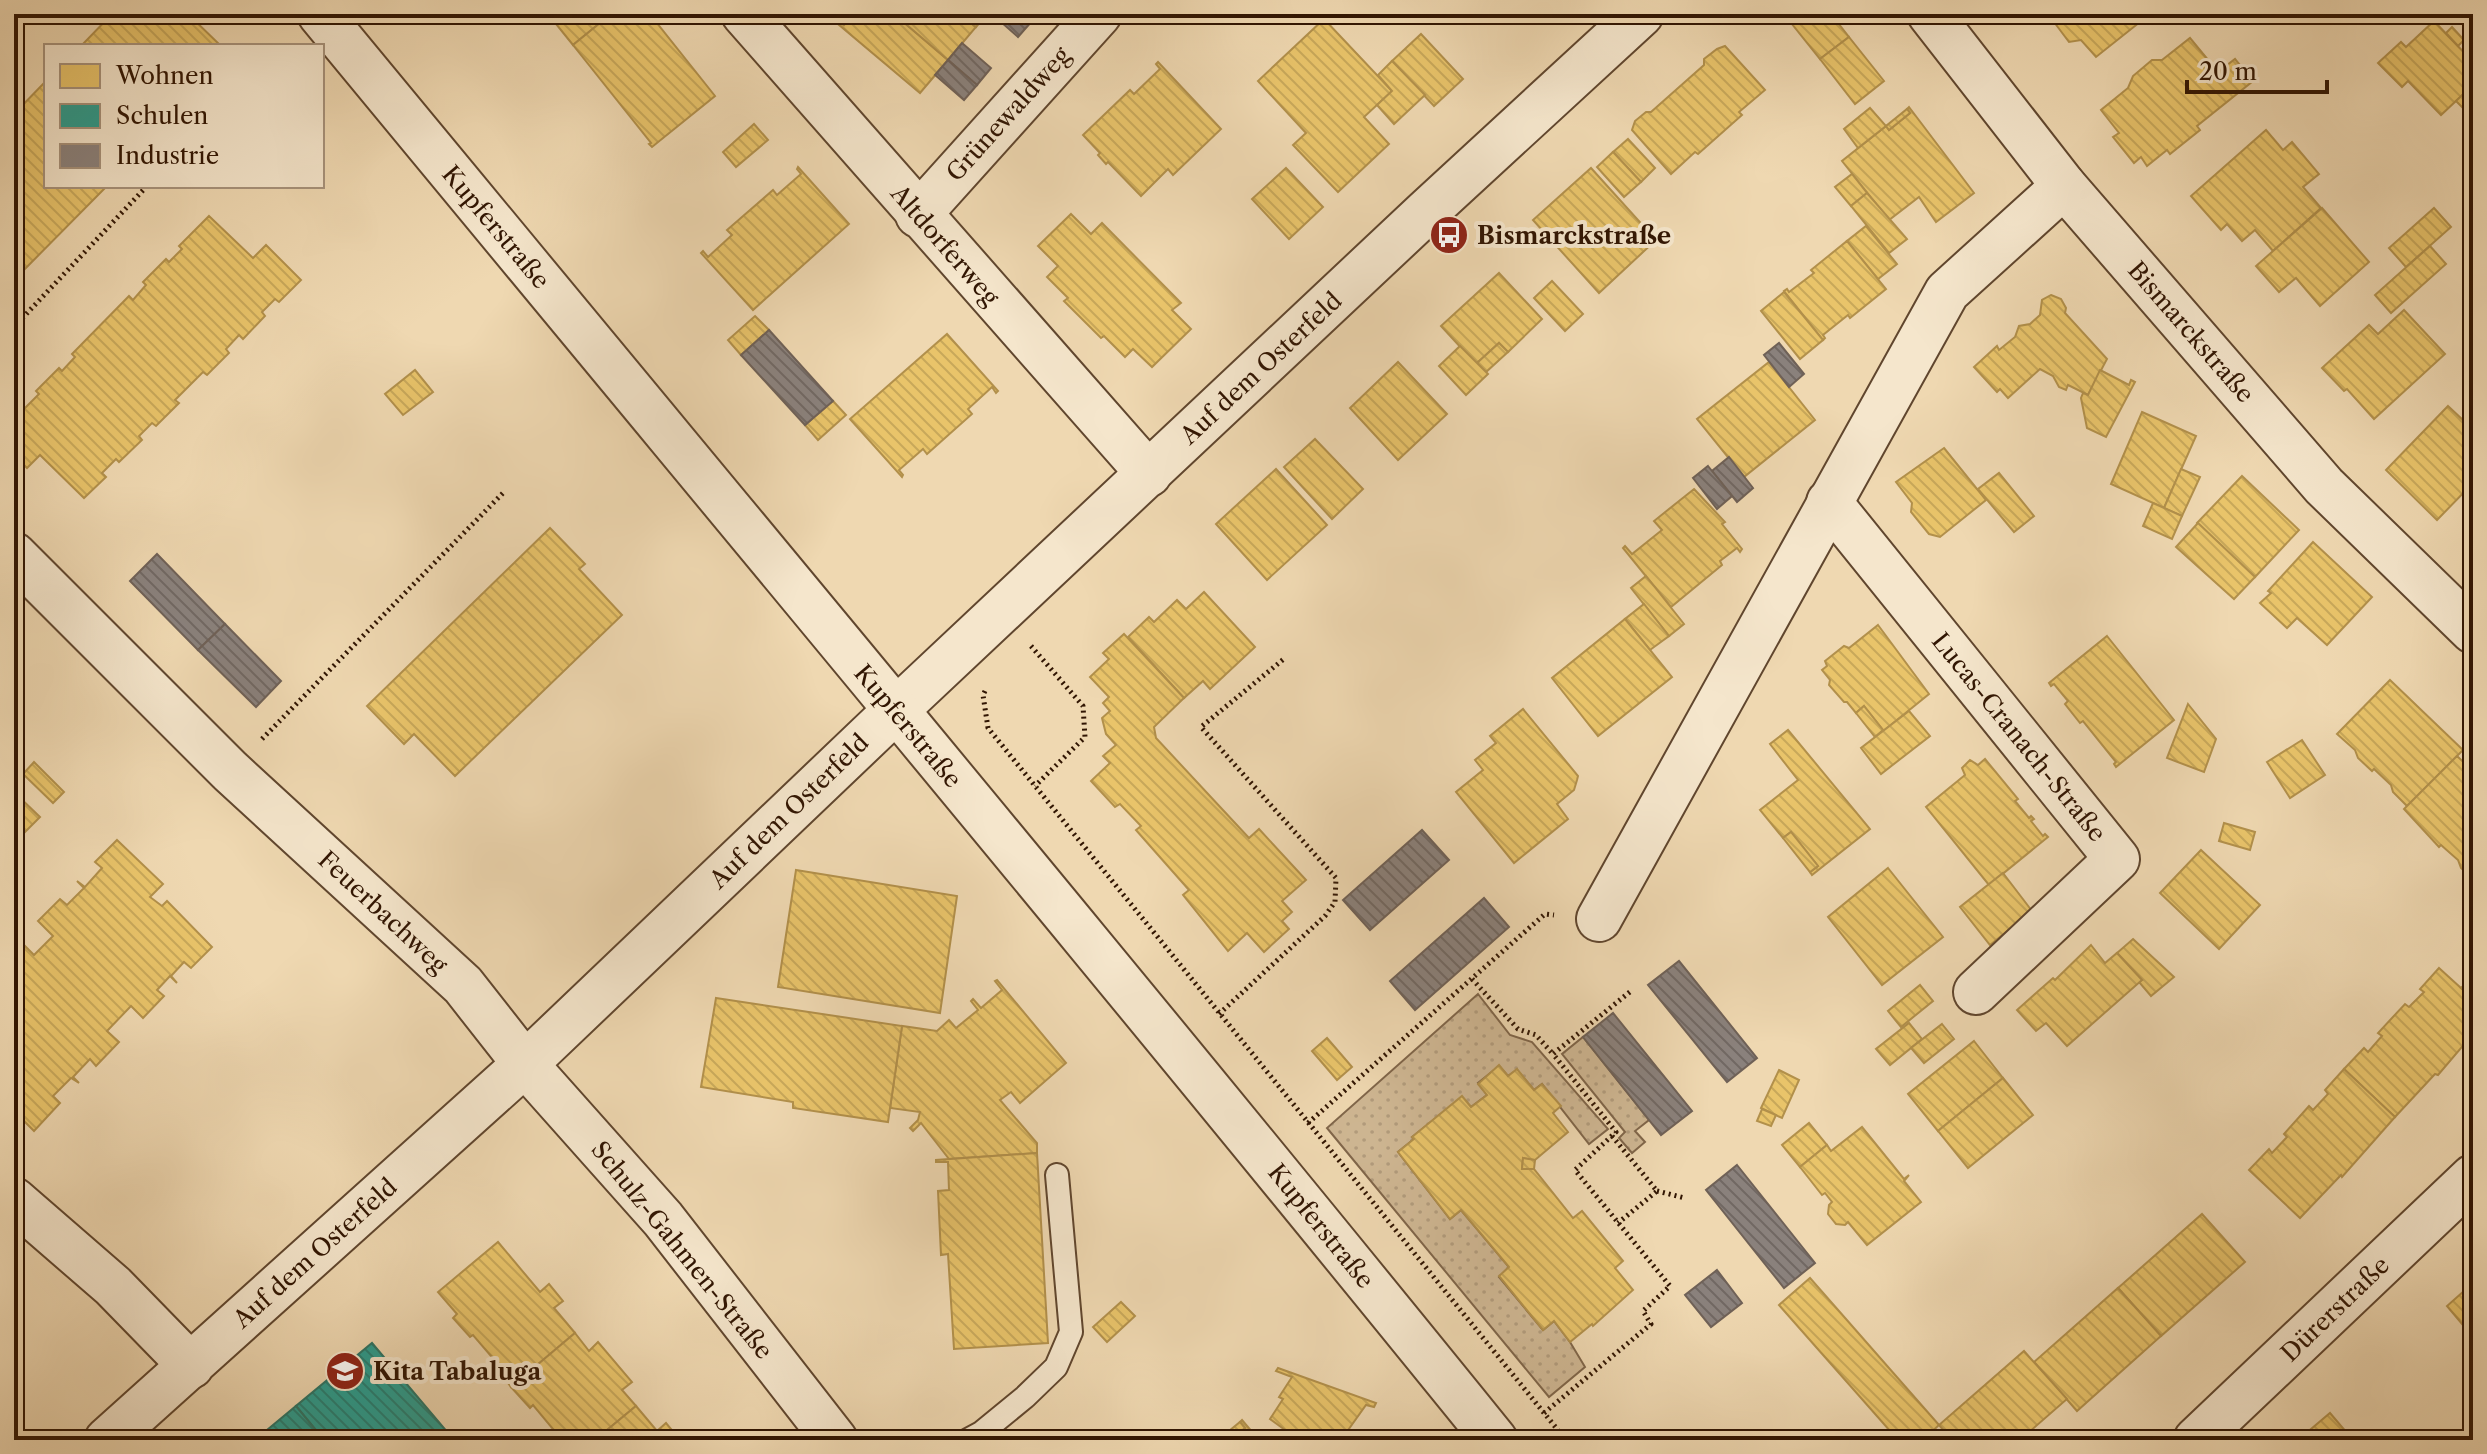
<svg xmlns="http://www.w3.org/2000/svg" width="2487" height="1454" viewBox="0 0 2487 1454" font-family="'Libre Caslon Text',serif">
<defs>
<pattern id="grass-dots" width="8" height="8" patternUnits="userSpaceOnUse" patternTransform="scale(2)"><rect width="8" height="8" fill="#cfb793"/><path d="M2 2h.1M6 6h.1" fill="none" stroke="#b29c7d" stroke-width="1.8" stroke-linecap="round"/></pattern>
<pattern id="homes-back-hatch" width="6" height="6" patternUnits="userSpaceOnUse" patternTransform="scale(2)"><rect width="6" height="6" fill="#e9c46a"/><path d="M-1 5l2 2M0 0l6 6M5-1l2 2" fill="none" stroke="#c8a85a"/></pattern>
<pattern id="schools-back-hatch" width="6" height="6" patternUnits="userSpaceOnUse" patternTransform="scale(2)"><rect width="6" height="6" fill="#2a9d8f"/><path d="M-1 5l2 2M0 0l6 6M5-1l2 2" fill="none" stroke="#257f73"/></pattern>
<pattern id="industry-back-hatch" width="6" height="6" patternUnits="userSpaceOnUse" patternTransform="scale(2)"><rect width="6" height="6" fill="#8a817c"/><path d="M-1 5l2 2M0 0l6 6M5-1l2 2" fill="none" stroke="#716863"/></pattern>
</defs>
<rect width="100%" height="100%" fill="#efd8b1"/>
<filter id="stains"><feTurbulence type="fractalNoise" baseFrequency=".0025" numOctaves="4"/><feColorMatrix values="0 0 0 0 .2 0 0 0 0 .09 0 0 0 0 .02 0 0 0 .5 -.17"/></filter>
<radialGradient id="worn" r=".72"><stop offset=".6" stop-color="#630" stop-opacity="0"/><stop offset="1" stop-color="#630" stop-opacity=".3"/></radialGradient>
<g fill="url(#grass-dots)" stroke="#80664a" stroke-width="2">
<polygon points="1478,994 1510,1035 1532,1042 1608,1129 1589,1144 1542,1084 1534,1090 1517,1070 1508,1076 1499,1066 1478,1083 1487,1095 1471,1107 1462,1097 1412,1137 1414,1139 1398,1152 1450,1219 1461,1210 1509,1267 1499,1277 1543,1330 1554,1321 1570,1342 1585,1367 1549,1397 1327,1128"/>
<polygon points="1583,1037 1649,1120 1635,1131 1645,1142 1632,1153 1619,1138 1625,1132 1562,1054"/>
</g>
<g fill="url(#homes-back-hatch)" stroke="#b2904b" stroke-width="2">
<polygon points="112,14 188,14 221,46 81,46"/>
<polygon points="548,14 611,14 573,45"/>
<polygon points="611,14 656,14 657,16 653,18 715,96 652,147 649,144 651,143 573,45"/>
<polygon points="854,14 894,14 948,60 920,93 832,19 834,16 844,25"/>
<polygon points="894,14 960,14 976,27 948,60"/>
<polygon points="960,14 987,14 976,27"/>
<polygon points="1784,14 1831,14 1849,37 1820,59"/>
<polygon points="2056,14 2150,14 2096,57 2081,40 2069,42 2051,18"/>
<polygon points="1324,19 1392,91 1364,117 1389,144 1338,192 1293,145 1306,133 1258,81"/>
<polygon points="2434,21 2473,62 2473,85 2441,115 2408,81 2402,87 2378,63 2401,42 2406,47"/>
<polygon points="2452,27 2464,40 2458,46 2446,33"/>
<polygon points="1421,34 1463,79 1434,106 1392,61"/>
<polygon points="1849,37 1884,81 1855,104 1820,59"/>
<polygon points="2190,38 2218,72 2235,59 2253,81 2197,126 2200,130 2170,154 2167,150 2147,166 2141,157 2134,163 2113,137 2119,133 2101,110 2128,88 2133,76 2152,60 2162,60"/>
<polygon points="1725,46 1765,90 1739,112 1742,115 1698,154 1695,152 1671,174 1632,130 1635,121 1646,112 1651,112 1704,65 1704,59 1717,49"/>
<polygon points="1392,61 1425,95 1394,124 1377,105 1392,91 1378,75"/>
<polygon points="1158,62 1221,129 1173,175 1168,169 1141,196 1108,162 1106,164 1098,155 1100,153 1083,135 1130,90 1134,94 1160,69 1156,64"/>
<polygon points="46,81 46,186 107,186 14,280 14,114"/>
<polygon points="2473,85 2473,118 2456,101"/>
<polygon points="1909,107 1974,193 1936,222 1919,197 1889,220 1842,161 1886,126 1889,130 1910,113 1907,109"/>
<polygon points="1870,108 1886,126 1858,148 1844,129"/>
<polygon points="1907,109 1910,113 1889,130 1886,126"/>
<polygon points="754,124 768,140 736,167 723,152"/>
<polygon points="2266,130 2283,150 2292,142 2319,174 2303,187 2321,208 2273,251 2255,230 2242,241 2227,224 2221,230 2191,196"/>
<polygon points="1628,139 1655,168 1641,182 1613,152"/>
<polygon points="1613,152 1641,182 1624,197 1597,167"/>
<polygon points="798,167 849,224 753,310 701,253 703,251 708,257 732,235 727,230 773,190 777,195 801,174 797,169"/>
<polygon points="1286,168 1323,207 1289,239 1252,199"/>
<polygon points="1591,168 1656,240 1599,293 1533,220"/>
<polygon points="1852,174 1867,193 1851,206 1835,187"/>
<polygon points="1867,193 1907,239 1889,253 1851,206"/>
<polygon points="2322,208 2369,262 2320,306 2296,278 2279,292 2256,266"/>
<polygon points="2434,208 2451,227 2406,267 2389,248"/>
<polygon points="1071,214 1091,234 1102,223 1181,303 1172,310 1191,329 1152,367 1133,349 1125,357 1104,336 1101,338 1064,301 1068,298 1047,277 1058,266 1038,246"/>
<polygon points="209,216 253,258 266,245 301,280 279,302 275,299 262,312 265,316 243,339 239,335 226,349 229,353 207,375 203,372 175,400 179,403 156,426 152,423 139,436 142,440 119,462 116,459 102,473 106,477 84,498 40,455 27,468 14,455 14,413 22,405 25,408 39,394 36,391 59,368 62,371 75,357 72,354 129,296 133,300 146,285 143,282 166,259 169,262 182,249 179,246"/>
<polygon points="1866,226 1897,264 1878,279 1847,241"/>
<polygon points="1847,241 1886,289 1850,318 1848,315 1823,335 1825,338 1823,340 1784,291 1787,289 1789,292 1814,273 1811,270"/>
<polygon points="2430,246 2446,264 2391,313 2375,295"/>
<polygon points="1499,273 1542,319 1508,352 1499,343 1476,364 1441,326"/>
<polygon points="1552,281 1583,314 1565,331 1534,298"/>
<polygon points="1784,292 1823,340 1800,359 1761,311"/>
<polygon points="2051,295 2061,299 2066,308 2065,313 2107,359 2088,395 2068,385 2066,390 2059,387 2053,376 2040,369 2008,398 2000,389 1997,392 1974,367 1997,346 1999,350 2015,337 2019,326 2030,324 2040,315 2042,300"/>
<polygon points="2404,310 2445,354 2374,419 2347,389 2344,391 2322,368 2369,325 2378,334"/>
<polygon points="755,316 769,330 741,355 728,340"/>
<polygon points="947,334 998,391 996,393 992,387 968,409 972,414 927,454 923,449 899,470 903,475 902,477 850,419"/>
<polygon points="1499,343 1508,352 1486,372 1477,363"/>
<polygon points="1460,346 1488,374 1466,395 1439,366"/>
<polygon points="1398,362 1447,414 1398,460 1350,408"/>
<polygon points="1769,362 1815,420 1744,477 1697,419"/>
<polygon points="415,370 433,392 403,415 385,394"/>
<polygon points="2100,370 2129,385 2131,380 2135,382 2106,437 2087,428 2081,398 2083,393 2088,395"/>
<polygon points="833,401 846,415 818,440 805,425"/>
<polygon points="2448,406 2463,420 2468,414 2473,419 2473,483 2437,520 2386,470"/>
<polygon points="2142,412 2196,436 2164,508 2111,484"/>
<polygon points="1315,439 1363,489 1332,519 1284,467"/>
<polygon points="1944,448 1986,500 1940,537 1929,534 1911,512 1912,503 1896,482"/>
<polygon points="1276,469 1327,525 1267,580 1216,524"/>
<polygon points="2181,469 2200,477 2182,516 2164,508"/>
<polygon points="1999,473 2034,516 2014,532 1978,489"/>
<polygon points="2242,476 2299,530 2255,577 2197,523"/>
<polygon points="1694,489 1725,522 1722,524 1742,549 1740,552 1737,548 1720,561 1722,565 1671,607 1623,548 1625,546 1632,554 1662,530 1654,521"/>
<polygon points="2153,503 2182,516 2172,539 2143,526"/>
<polygon points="2198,523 2255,577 2234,599 2176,547"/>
<polygon points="550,528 585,564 579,569 622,615 455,776 414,734 404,744 367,706"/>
<polygon points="2313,542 2372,597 2327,645 2297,618 2287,628 2260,603 2271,593 2268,591"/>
<polygon points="1646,576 1684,624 1669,636 1631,588"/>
<polygon points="1204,592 1255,647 1210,689 1203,681 1184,698 1128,637 1149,617 1154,622 1177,600 1186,609"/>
<polygon points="1644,604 1669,636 1650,650 1625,619"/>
<polygon points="1625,619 1672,677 1598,736 1552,678"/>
<polygon points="1878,625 1929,694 1876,737 1883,730 1864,706 1856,713 1847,702 1844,702 1829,685 1830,680 1822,670 1827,666 1825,661 1844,646 1849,648"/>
<polygon points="1124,634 1184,698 1154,727 1156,738 1249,838 1259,829 1306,880 1282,901 1292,912 1282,921 1289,929 1264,952 1247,933 1228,951 1183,895 1189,890 1136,830 1141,826 1120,804 1115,807 1091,781 1110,763 1103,756 1116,745 1106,734 1102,718 1110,711 1103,703 1109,697 1090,677 1109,659 1103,653"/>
<polygon points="2107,636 2174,720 2116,767 2114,764 2116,762 2083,721 2080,723 2065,704 2068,701 2054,684 2051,686 2049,683"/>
<polygon points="2390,680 2463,750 2407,806 2393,792 2391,785 2374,769 2372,771 2358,758 2355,750 2337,734"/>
<polygon points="2188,704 2216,739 2204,772 2167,758"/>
<polygon points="1864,706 1883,730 1875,737 1856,713"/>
<polygon points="1523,709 1578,776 1577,780 1574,790 1557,804 1568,819 1514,863 1456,792 1483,770 1475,760 1496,743 1490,736"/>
<polygon points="1909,711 1930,736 1881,774 1861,748"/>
<polygon points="1788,730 1870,829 1812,875 1810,872 1818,866 1791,832 1783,838 1760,810 1798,780 1770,744"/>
<polygon points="2302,740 2325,775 2290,798 2267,762"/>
<polygon points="2457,756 2473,771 2473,879 2461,868 2458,860 2441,845 2439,847 2404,809"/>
<polygon points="1985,759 2018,799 2015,801 2029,818 2031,816 2034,819 2031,821 2043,836 2045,834 2048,837 1989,885 1926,807 1965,775 1962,768 1970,760 1978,765"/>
<polygon points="34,762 64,792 53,803 23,774"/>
<polygon points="14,792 40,817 17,840 14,837"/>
<polygon points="2224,823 2255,832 2250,850 2219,841"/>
<polygon points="1791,832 1818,866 1810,872 1783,838"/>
<polygon points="117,840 163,884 150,897 162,906 167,901 212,947 191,968 184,962 171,976 177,983 170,976 157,990 164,996 143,1018 131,1006 107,1031 119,1042 96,1066 90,1059 73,1077 79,1083 71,1078 53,1096 60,1103 34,1131 14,1111 14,945 19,940 34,955 53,936 38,921 60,899 67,905 84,888 77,881 85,887 102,868 95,862"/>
<polygon points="2201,850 2260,905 2219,949 2160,893"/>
<polygon points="1888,868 1943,937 1882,985 1828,917"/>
<polygon points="796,870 957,896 940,1013 778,987"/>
<polygon points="2003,873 2032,911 1990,945 1960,907"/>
<polygon points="2133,939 2174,977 2151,996 2139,982 2142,980 2117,953"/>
<polygon points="2091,945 2105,963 2117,953 2142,980 2067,1046 2046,1023 2036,1031 2017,1010 2053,978 2055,980"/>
<polygon points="2439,968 2473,999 2473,1034 2438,1075 2435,1074 2395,1117 2344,1069 2364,1048 2368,1052 2382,1036 2378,1033 2405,1004 2409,1007 2424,992 2420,989"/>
<polygon points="2473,976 2473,999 2461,988"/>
<polygon points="997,980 1066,1063 1020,1103 1011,1092 1000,1100 1037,1143 1037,1153 949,1159 921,1123 913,1131 910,1128 918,1120 920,1112 890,1108 902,1026 937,1031 949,1020 956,1028 978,1010 971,1001 973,999 981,1008 1002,990 995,981"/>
<polygon points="1920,985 1933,1001 1901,1027 1888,1011"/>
<polygon points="716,998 902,1026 888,1122 793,1108 793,1102 701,1087"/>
<polygon points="1909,1023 1922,1039 1890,1065 1876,1049"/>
<polygon points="1942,1024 1954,1039 1924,1063 1911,1048"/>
<polygon points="1327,1038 1352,1067 1337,1080 1312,1051"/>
<polygon points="1974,1041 2003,1078 1938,1131 1908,1094"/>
<polygon points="1499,1065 1508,1076 1517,1069 1534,1090 1542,1084 1561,1106 1553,1113 1568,1132 1535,1160 1523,1158 1522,1169 1534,1169 1573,1218 1582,1211 1623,1261 1615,1268 1633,1290 1593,1326 1592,1324 1570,1342 1554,1321 1543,1330 1499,1276 1509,1267 1461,1210 1450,1219 1398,1152 1414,1139 1412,1137 1462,1096 1471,1107 1487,1095 1478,1084"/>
<polygon points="2344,1069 2395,1117 2342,1177 2341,1175 2300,1218 2249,1170 2269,1149 2272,1153 2287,1137 2284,1134 2309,1106 2313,1110 2328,1094 2325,1090"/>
<polygon points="1779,1070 1799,1080 1782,1118 1761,1108"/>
<polygon points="2003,1078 2033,1115 1968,1168 1938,1131"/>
<polygon points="1762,1109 1776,1115 1771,1126 1757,1121"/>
<polygon points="1809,1123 1827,1145 1800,1167 1782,1145"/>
<polygon points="1862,1127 1904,1179 1909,1175 1904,1181 1921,1202 1867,1245 1848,1222 1845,1225 1836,1224 1828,1214 1829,1205 1832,1202 1825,1193 1822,1195 1800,1167 1827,1145 1831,1151"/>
<polygon points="1037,1153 1048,1343 954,1349 948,1254 941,1255 938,1191 949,1190 948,1162 936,1162 936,1160"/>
<polygon points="1523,1158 1535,1160 1534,1169 1522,1169"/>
<polygon points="2202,1214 2245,1262 2161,1336 2118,1288"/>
<polygon points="498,1242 540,1292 549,1284 563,1301 554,1308 575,1333 511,1387 494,1365 497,1363 473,1335 470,1337 453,1318 457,1314 438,1292"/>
<polygon points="1810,1278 1939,1425 1923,1440 1898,1440 1779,1305"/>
<polygon points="2473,1283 2473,1327 2468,1331 2447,1306"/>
<polygon points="2118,1288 2161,1336 2077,1411 2034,1362"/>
<polygon points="1121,1302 1135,1316 1107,1342 1093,1327"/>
<polygon points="575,1333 589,1351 598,1342 632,1382 622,1390 636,1406 595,1440 556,1440 554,1438 558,1435 533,1405 530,1408 511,1387"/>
<polygon points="2024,1351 2067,1399 2020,1440 1952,1440 1939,1425"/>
<polygon points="1278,1368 1376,1403 1374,1407 1366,1405 1341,1440 1278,1440 1285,1430 1270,1419 1283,1399 1279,1397 1292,1377 1276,1371"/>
<polygon points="636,1406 657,1431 666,1423 680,1440 595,1440"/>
<polygon points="2330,1413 2353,1440 2298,1440"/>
<polygon points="1242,1420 1259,1440 1230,1440 1245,1428 1240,1422"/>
<polygon points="1240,1422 1245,1428 1230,1440 1218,1440"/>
</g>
<g fill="url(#schools-back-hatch)" stroke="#2c7465" stroke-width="2">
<polygon points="372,1343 454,1440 346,1440 344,1437 340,1440 324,1440 296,1406"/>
<polygon points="296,1406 324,1440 255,1440"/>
</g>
<g fill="url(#industry-back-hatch)" stroke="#6f6157" stroke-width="2">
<polygon points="992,14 1024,14 1032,21 1018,37"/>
<polygon points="962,43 991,68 977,85 948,60"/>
<polygon points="948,60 977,85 964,100 935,75"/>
<polygon points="769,330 833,401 805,425 741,355"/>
<polygon points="1779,343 1804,374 1789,387 1764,355"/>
<polygon points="1729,457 1753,488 1737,502 1712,471"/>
<polygon points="1708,466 1732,496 1717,509 1693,478"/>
<polygon points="157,554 225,624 198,650 130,581"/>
<polygon points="225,624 281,681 256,707 198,650"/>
<polygon points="1422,830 1449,860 1370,930 1343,900"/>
<polygon points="1484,898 1509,927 1415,1010 1390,981"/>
<polygon points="1679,961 1757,1058 1727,1082 1648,985"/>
<polygon points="1613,1013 1692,1111 1661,1135 1583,1037"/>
<polygon points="1737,1165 1815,1263 1784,1288 1706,1190"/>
<polygon points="1717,1270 1742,1303 1711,1327 1685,1295"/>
</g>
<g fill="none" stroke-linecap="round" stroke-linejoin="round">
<defs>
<polyline id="service" points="968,1440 981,1433 1025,1397 1056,1367 1071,1332 1057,1175"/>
<g id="minor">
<polyline points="744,14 1149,474"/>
<polyline points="1930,14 2064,186 2324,486 2473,631"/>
<polyline points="918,215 1099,14"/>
<polyline points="1829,502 2117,859 1976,992"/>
<polyline points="14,555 230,771 463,985 525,1064 663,1219 835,1440"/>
<polyline points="1599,919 1947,292 2064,186"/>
<polyline points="14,1200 113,1286 191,1366"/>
<polyline points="107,1440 525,1064 895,711 1426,212 1641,14"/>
<polyline points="2196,1440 2473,1177"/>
</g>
<path id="tertiary" d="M320 14C712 489 1107 961 1495 1440"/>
</defs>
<use href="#service" stroke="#60462e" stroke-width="26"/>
<use href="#minor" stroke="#60462e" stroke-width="48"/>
<use href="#tertiary" stroke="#60462e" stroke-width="48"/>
<g stroke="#311502" stroke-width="5" stroke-dasharray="2 4" stroke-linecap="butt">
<polyline points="14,327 147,186"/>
<polyline points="1031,646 1083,706 1085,737 1035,786"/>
<polyline points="985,691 983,695 988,728 1566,1440"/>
<polyline points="262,739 503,493"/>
<polyline points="1472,979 1518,1029 1536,1035 1553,1054"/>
<polyline points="1219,1014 1325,916 1335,902 1336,878 1201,727 1285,658"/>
<polyline points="1308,1123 1545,914 1554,915"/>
<polyline points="1612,1136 1657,1191 1618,1223"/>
<polyline points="1657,1191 1685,1198"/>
<polyline points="1544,1413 1651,1324 1643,1311 1670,1286 1575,1170 1616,1132 1553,1054 1631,991"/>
</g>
<use href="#service" stroke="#f5e6cc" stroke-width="22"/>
<use href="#minor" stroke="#f5e6cc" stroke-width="44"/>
<use href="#tertiary" stroke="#f5e6cc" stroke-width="44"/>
</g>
<defs>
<symbol id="bus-disc" viewBox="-11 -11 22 22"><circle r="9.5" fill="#8f2418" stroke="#f5e6cc"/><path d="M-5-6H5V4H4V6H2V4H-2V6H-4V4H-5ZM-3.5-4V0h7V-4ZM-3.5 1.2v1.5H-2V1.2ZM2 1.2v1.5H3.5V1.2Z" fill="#fff"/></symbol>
<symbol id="school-disc" viewBox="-11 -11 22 22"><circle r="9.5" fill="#8f2418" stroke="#f5e6cc"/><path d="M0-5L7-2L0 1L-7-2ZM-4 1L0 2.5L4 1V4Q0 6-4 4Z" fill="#fff"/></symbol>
</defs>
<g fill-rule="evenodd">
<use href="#bus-disc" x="1427" y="213" width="44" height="44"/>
<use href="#school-disc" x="323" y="1349" width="44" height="44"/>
</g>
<g text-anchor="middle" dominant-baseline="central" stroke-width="8" stroke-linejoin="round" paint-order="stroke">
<g font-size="24" fill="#311502" stroke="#f5e6cc">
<text transform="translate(1008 114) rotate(-48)">Grünewaldweg</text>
<text transform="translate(496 227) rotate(50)">Kupferstraße</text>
<text transform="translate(945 245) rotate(49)">Altdorferweg</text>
<text transform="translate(2191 332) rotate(49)">Bismarckstraße</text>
<text transform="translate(1261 368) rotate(-43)">Auf dem Osterfeld</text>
<text transform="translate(908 726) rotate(50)">Kupferstraße</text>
<text transform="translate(2019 737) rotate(51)">Lucas-Cranach-Straße</text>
<text transform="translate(789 811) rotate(-44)">Auf dem Osterfeld</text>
<text transform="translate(383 912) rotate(43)">Feuerbachweg</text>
<text transform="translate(1321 1226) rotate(51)">Kupferstraße</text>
<text transform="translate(682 1250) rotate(51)">Schulz-Gahmen-Straße</text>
<text transform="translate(315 1253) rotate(-42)">Auf dem Osterfeld</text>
<text transform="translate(2335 1309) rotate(-44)">Dürerstraße</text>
</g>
<g font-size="24" font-weight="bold" fill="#311502" stroke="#f5e6cc" text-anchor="start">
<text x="1477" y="235">Bismarckstraße</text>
<text x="373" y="1371">Kita Tabaluga</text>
</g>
</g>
<rect width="2487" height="1454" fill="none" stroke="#efd8b1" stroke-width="48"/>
<rect x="16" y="16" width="2455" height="1422" fill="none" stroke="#311502" stroke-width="4"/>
<rect x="24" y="24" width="2439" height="1406" fill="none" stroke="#311502" stroke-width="2"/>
<rect x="44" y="44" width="280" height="144" fill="#f5e6cc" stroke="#a7927b" stroke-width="2"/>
<rect x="60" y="64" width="40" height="24" fill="#e9c46a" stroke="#a7927b" stroke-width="2"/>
<text x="116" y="84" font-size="24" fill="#311502">Wohnen</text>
<rect x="60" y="104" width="40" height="24" fill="#2a9d8f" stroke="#a7927b" stroke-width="2"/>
<text x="116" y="124" font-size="24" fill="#311502">Schulen</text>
<rect x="60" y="144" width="40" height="24" fill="#8a817c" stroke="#a7927b" stroke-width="2"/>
<text x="116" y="164" font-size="24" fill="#311502">Industrie</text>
<path d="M2187 80v12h140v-12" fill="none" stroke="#311502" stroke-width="4"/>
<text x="2199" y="80" font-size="24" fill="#311502" stroke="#f5e6cc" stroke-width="6" paint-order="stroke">20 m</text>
<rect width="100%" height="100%" filter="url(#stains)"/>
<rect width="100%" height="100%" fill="url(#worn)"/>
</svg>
